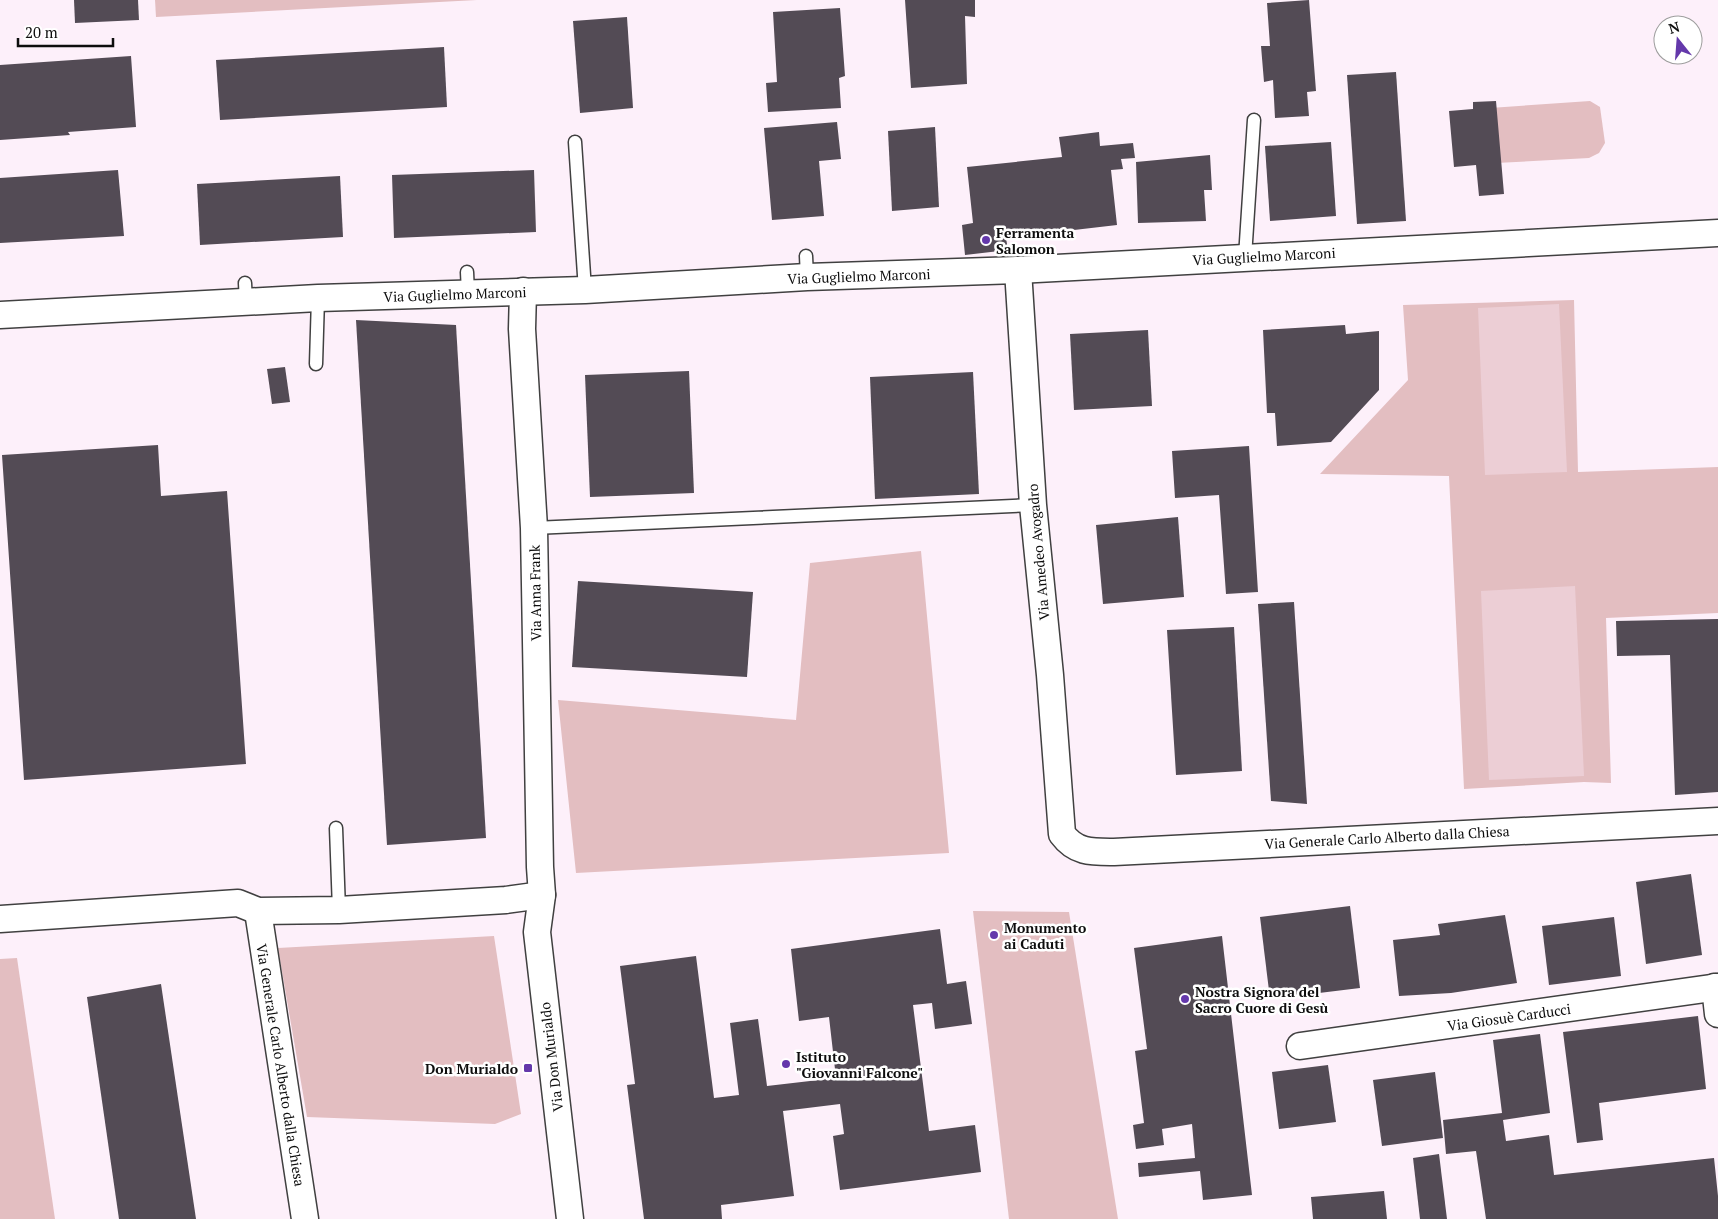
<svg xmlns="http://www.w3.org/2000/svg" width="1718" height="1219" viewBox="0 0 1718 1219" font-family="'PT Serif',serif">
<rect width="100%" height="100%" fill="#fdf0fa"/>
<g fill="#e3bec1">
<polygon points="155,0 477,0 156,17"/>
<polygon points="1590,101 1600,107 1605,143 1599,153 1589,158 1496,163 1490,108"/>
<polygon points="1574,300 1578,472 1718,467 1718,613 1606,618 1611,783 1584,782 1464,789 1449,476 1320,474 1408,380 1403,305"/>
<polygon points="921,551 949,853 576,873 558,700 796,720 810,563"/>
<polygon points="973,911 1069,912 1118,1219 1009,1219"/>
<polygon points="494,936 521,1114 495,1124 307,1117 278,948"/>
<polygon points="17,958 55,1219 0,1219 0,959"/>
</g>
<g fill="#ecced5">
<polygon points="1559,304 1567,472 1485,475 1478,308"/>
<polygon points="1575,586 1584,776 1489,780 1481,591"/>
</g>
<g fill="#534b55">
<polygon points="74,0 138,0 139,20 75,23"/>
<polygon points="905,0 975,0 975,17 965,16 967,84 911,88"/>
<polygon points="1309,0 1316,91 1307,92 1309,116 1275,118 1273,80 1264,82 1261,46 1270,46 1267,3"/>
<polygon points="840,8 845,76 839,78 841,108 768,112 766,83 777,82 773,12"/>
<polygon points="627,17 633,108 580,113 573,21"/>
<polygon points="444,47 447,107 220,120 216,60"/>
<polygon points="131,56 136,127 68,132 70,135 0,140 0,65"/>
<polygon points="1396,72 1406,221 1357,224 1347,75"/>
<polygon points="1496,101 1504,194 1479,196 1476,165 1454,167 1449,111 1473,109 1473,102"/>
<polygon points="837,122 841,159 819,161 824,216 772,220 764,128"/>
<polygon points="935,127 939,207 892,211 888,131"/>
<polygon points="1099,132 1100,146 1133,143 1135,158 1121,159 1123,169 1111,170 1117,225 1006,238 1008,250 965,255 962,225 973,223 967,167 1062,157 1059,137"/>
<polygon points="1331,142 1336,216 1270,221 1265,146"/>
<polygon points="1210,155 1212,190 1204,190 1206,221 1138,223 1136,162"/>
<polygon points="118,170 124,236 0,243 0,178"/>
<polygon points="534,170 536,232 394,238 392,175"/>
<polygon points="340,176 343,237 200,245 197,184"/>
<polygon points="356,320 456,325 486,838 387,845"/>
<polygon points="1345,325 1346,334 1379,331 1379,390 1331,442 1277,446 1275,413 1267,413 1263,330"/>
<polygon points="1148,330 1152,406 1074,410 1070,334"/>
<polygon points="285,367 290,402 272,404 267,369"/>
<polygon points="689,371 694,493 590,497 585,375"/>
<polygon points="973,372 979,494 875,499 870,377"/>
<polygon points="158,445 161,496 227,491 246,764 24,780 2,455"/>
<polygon points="1249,446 1258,592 1226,594 1219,495 1175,498 1172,451"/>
<polygon points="1178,517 1184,597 1103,604 1096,525"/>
<polygon points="578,581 753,592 747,677 572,667"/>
<polygon points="1294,602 1307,804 1271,801 1258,604"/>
<polygon points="1718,619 1718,792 1675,795 1670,655 1617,656 1616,621"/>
<polygon points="1234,627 1242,771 1176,775 1167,630"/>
<polygon points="1691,874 1702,955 1646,964 1636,882"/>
<polygon points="1350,906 1360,988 1270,999 1260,917"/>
<polygon points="1505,915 1517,983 1451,993 1399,996 1393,940 1440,935 1438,924"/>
<polygon points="1614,917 1621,976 1549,985 1542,926"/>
<polygon points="940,929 947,984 966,981 972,1024 935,1029 932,1003 913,1005 929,1131 975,1125 981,1172 840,1190 833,1136 844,1134 840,1104 783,1111 794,1196 721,1205 722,1219 644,1219 627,1085 635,1084 620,966 696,956 714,1098 739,1095 730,1023 758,1019 767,1086 836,1078 829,1017 799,1021 791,949"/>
<polygon points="1222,936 1252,1195 1203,1200 1200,1171 1139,1177 1138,1163 1195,1158 1192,1124 1162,1129 1164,1145 1136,1149 1133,1125 1144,1123 1135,1051 1147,1049 1134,948"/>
<polygon points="161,984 196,1219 119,1219 87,997"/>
<polygon points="1698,1016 1706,1089 1599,1103 1603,1140 1577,1143 1563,1032"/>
<polygon points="1540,1034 1550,1113 1503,1120 1506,1141 1549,1135 1554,1175 1714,1158 1718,1196 1718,1219 1486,1219 1476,1151 1446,1154 1443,1120 1502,1113 1493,1040"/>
<polygon points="1328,1065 1336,1122 1279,1129 1272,1072"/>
<polygon points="1435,1072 1443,1138 1382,1146 1373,1080"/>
<polygon points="1439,1154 1447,1219 1420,1219 1413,1158"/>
<polygon points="1384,1191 1387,1219 1313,1219 1311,1197"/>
</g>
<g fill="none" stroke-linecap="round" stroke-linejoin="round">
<defs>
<g id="service">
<polyline points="575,142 585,290"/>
<polyline points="806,256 807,277"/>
<polyline points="1245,257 1254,120"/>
<polyline points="467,272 468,293"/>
<polyline points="245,283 246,303"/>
<polyline points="316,364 318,298"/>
<polyline points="534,528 1033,505"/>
<polyline points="336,828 339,910"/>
</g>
<g id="minor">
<path d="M1018 270 1033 505 1050 675 1062 834C1076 853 1092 852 1114 852L1718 821"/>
<polyline points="523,291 522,329 534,528 540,867 542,895 537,932 570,1219"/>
<polyline points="0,315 318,298 585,290 807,277 1018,270 1718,233"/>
<polyline points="258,911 305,1219"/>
<polyline points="0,919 238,903 258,911 339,910 506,900 542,895"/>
<polyline points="1715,987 1718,1014"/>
<polyline points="1300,1046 1718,987"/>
</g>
</defs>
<use href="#service" stroke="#404040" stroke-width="15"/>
<use href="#minor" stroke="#404040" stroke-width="29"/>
<use href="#service" stroke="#fff" stroke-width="12"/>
<use href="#minor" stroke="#fff" stroke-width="26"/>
</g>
<g fill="#6438ab" stroke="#fff" stroke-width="2">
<circle cx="986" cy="240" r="5"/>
<circle cx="994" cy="935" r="5"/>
<circle cx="1185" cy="999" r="5"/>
<circle cx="786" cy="1064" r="5"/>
<rect x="523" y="1063" width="10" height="10" rx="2.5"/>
</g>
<g text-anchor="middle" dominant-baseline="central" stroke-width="5" stroke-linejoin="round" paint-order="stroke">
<g font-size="14" font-weight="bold" fill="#0d0d0d" stroke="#fff" text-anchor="start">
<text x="996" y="232">Ferramenta<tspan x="996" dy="16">Salomon</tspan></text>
<text x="1004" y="927">Monumento<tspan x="1004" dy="16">ai Caduti</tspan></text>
<text x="1195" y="991">Nostra Signora del<tspan x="1195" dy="16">Sacro Cuore di Gesù</tspan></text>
<text x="796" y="1056">Istituto<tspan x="796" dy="16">"Giovanni Falcone"</tspan></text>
<text x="518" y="1068" text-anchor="end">Don Murialdo</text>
</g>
<g font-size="14" fill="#0d0d0d" stroke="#fff">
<text transform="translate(1264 256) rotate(-3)">Via Guglielmo Marconi</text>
<text transform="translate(859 276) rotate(-2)">Via Guglielmo Marconi</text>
<text transform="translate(455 294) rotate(-2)">Via Guglielmo Marconi</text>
<text transform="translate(1038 552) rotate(-95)">Via Amedeo Avogadro</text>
<text transform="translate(535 593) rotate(-91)">Via Anna Frank</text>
<text transform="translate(1387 837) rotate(-3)">Via Generale Carlo Alberto dalla Chiesa</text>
<text transform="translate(1509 1017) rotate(-8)">Via Giosuè Carducci</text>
<text transform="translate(551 1057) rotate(-97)">Via Don Murialdo</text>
<text transform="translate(281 1065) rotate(81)">Via Generale Carlo Alberto dalla Chiesa</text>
</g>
</g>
<g transform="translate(1678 40) rotate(343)"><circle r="24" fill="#ffffff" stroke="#9e9e9e"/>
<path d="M0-4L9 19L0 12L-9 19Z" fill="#6438ab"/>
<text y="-8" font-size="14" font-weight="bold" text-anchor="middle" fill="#0d0d0d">N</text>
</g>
<path d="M18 38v8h95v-8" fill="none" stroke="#0d0d0d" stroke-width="2.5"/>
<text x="25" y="38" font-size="15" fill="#0d0d0d" stroke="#ffffff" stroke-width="4" paint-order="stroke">20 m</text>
</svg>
